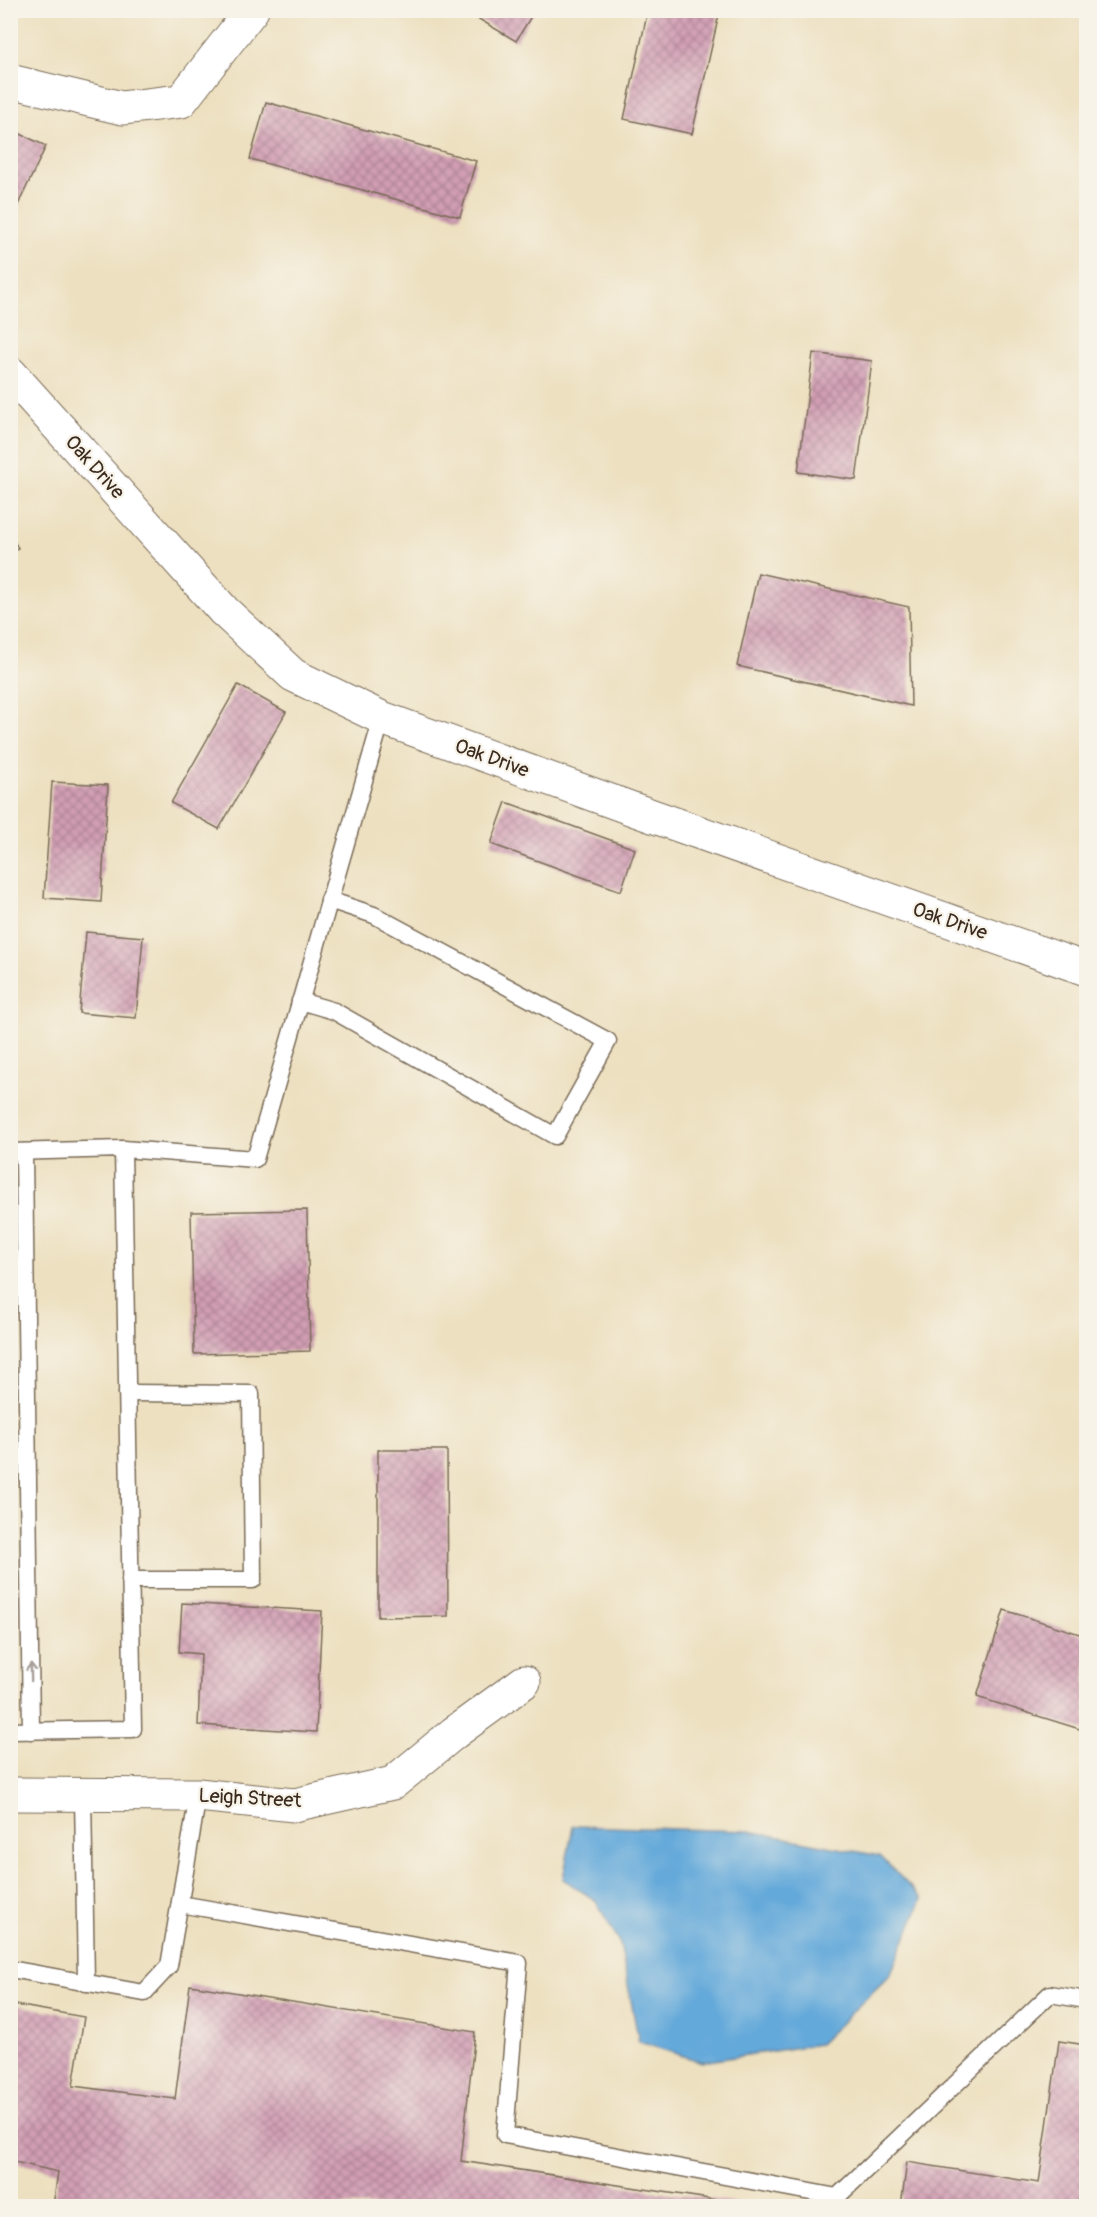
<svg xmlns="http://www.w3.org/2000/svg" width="1097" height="2217" viewBox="0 0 1097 2217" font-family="Pangolin,sans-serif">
<defs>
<pattern id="building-cross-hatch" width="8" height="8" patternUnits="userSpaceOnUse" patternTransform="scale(1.5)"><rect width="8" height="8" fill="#d19eb4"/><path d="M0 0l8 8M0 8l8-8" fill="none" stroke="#ab8192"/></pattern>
</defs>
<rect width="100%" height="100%" fill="#f7f3e8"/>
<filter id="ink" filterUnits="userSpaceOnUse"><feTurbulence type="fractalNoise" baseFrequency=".0167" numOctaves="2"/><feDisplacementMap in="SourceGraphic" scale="12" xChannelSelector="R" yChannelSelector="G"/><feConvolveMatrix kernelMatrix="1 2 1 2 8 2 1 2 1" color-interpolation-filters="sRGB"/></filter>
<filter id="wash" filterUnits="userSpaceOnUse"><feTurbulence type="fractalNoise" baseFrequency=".008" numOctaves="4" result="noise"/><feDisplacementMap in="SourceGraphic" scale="24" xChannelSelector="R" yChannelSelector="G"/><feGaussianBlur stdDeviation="1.35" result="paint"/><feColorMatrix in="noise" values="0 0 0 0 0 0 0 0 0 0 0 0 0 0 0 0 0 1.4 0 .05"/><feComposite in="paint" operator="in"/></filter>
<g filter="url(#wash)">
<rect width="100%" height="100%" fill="#ede0c0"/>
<polygon fill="#64a9da" stroke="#506a7c" stroke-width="1.5" points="573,1826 749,1831 880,1856 922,1899 890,1975 819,2044 702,2062 639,2042 620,1944 596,1901 563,1879"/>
<g id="blocks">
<g fill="url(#building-cross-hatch)">
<polygon points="467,10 535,10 516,41 467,12"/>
<polygon points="648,10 720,10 692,134 624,119"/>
<polygon points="266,102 476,161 460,217 250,159"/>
<polygon points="10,129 46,146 16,209 10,206"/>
<polygon points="813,353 872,361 856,480 798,472"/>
<polygon points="10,534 18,548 10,552"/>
<polygon points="758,573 909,607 911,706 737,666"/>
<polygon points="238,685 286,712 219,829 171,803"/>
<polygon points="52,782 108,785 101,902 44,898"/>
<polygon points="506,802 635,849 621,891 491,844"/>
<polygon points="86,932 143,937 136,1018 79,1013"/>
<polygon points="307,1210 310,1351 194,1354 191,1212"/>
<polygon points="378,1450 447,1450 448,1616 378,1617"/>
<polygon points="182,1603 322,1611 316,1732 198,1725 201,1654 179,1652"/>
<polygon points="1004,1610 1086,1636 1086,1731 977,1697"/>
<polygon points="190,1985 475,2032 461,2161 755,2206 53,2206 58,2172 10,2161 10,2004 84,2017 73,2086 175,2099"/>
<polygon points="1059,2041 1086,2045 1086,2206 901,2206 907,2162 1039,2183"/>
</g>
</g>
</g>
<g filter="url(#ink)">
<use href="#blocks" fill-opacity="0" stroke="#796a57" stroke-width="1.5"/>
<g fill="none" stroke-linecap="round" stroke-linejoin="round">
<defs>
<g id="lane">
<polyline points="300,1001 334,1011 555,1136 608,1041 374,915 329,900"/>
<polyline points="123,1149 255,1159 382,718"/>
<polyline points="10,1152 123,1149 133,1729 10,1731"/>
<polyline points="24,1152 31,1731"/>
<polyline points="127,1393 251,1394 253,1580 130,1580"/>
<polyline points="83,1794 86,1983"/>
<polyline points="180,1904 519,1963 505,2135 837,2197 1050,1994 1086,2000"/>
<polyline points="10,1969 144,1993 169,1966 198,1795"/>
</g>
<g id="street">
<polyline points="10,81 122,108 181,101 252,10"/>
<polyline points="10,373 224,611 293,675 382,718 641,812 1086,969"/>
<polyline points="10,1794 198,1795 294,1805 393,1783 454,1733 524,1682"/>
</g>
</defs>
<use href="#lane" stroke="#796a57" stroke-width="19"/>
<use href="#street" stroke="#796a57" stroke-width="35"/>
<use href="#lane" stroke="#fff" stroke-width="16"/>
<use href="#street" stroke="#fff" stroke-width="33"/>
</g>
<defs><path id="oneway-shaft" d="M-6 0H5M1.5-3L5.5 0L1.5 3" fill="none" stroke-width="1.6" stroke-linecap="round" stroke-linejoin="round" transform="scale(1.5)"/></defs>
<use stroke="#a79f9a" href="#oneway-shaft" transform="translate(31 1672) rotate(-91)"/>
</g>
<g text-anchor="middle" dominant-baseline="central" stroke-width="4.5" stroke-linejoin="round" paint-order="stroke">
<g font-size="20" fill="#3b2a1e" stroke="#f7f3e8">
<text transform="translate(95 467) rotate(48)">Oak Drive</text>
<text transform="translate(492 758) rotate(20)">Oak Drive</text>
<text transform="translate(950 921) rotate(19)">Oak Drive</text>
<text transform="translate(250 1798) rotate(3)">Leigh Street</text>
</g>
</g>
<rect width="1097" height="2217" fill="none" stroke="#f7f3e8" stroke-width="36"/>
</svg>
